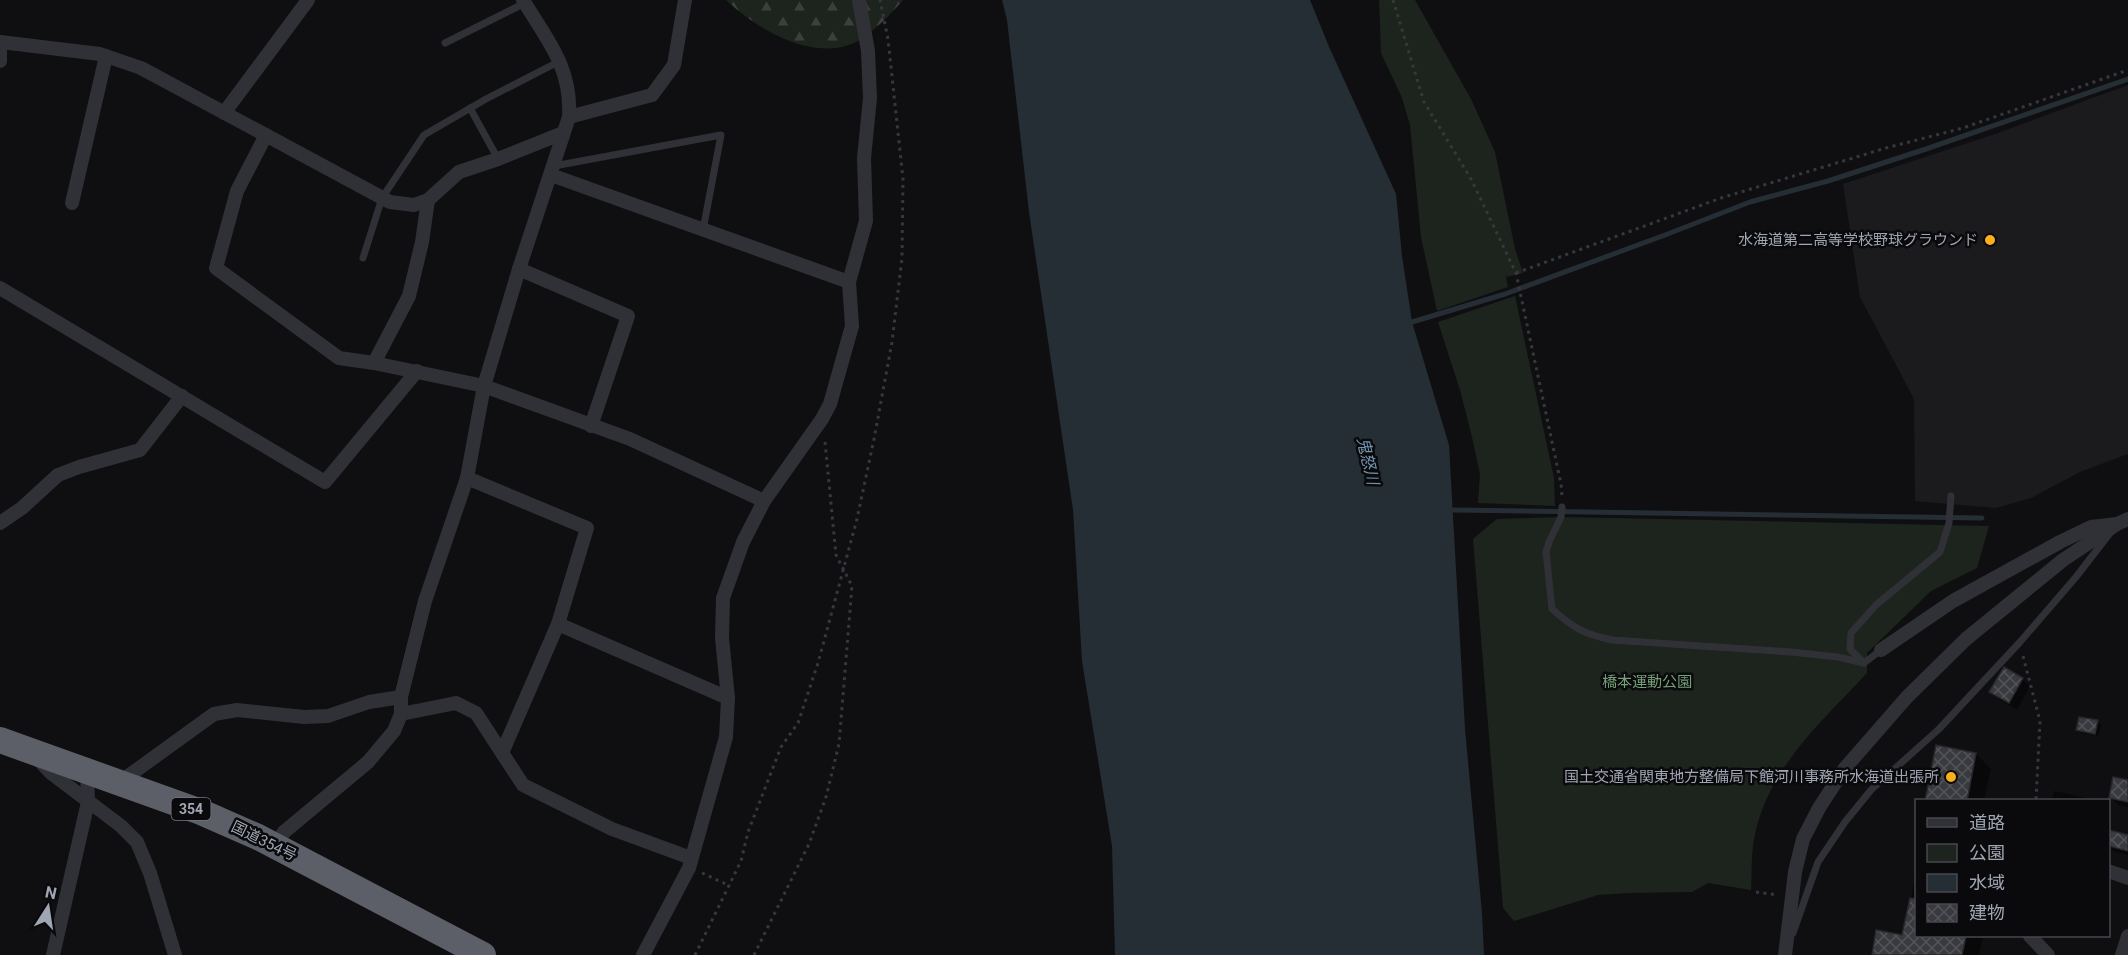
<svg xmlns="http://www.w3.org/2000/svg" width="2128" height="955" viewBox="0 0 2128 955" font-family="Roboto,'Noto Sans JP',sans-serif">
<defs>
<pattern id="forest-firs" width="22" height="20" patternUnits="userSpaceOnUse" patternTransform="scale(1.5)"><rect width="22" height="20" fill="#1c241d"/><path d="M5 1l3.5 6h-7zM16 11l3.5 6h-7z" fill="#3a413b"/></pattern>
<pattern id="building-cross-hatch" width="8" height="8" patternUnits="userSpaceOnUse" patternTransform="scale(1.5)"><rect width="8" height="8" fill="#393a3f"/><path d="M0 0l8 8M0 8l8-8" fill="none" stroke="#525458"/></pattern>
</defs>
<rect width="100%" height="100%" fill="#0f0f11"/>
<polygon fill="#1b1b1e" points="2128,85 2128,454 2080,472 2031,498 1996,508 1915,501 1914,399 1860,297 1843,184 1995,134"/>
<g fill="#1c241d">
<polygon points="1379,0 1415,0 1471,99 1495,152 1515,249 1523,273 1506,277 1508,287 1437,311 1421,237 1410,125 1402,98 1381,53"/>
<polygon points="1515,296 1554,478 1555,506 1478,503 1480,474 1472,437 1460,390 1438,322"/>
<path d="M1561 517 1989 526 1977 568 1931 591 1867 653V673C1820 724 1768 767 1754 839 1751 856 1752 874 1751 890L1708 883 1692 892 1629 893 1598 895 1514 921 1503 908 1473 539 1497 519Z"/>
</g>
<path fill="url(#forest-firs)" d="M726 0H903C891 14 878 27 863 38 819 67 758 30 726 0Z"/>
<polygon fill="#252e35" points="1002,0 1310,0 1330,49 1396,194 1402,256 1412,322 1449,445 1465,729 1482,913 1484,955 1115,955 1112,846 1082,661 1073,510 1029,212 1007,20"/>
<g fill="#0007">
<polygon points="2022,679 2030,686 2017,710 1998,699 1991,692"/>
<polygon points="2098,722 2101,725 2098,736 2081,733 2078,729"/>
<polygon points="1976,754 1991,769 1984,800 1927,800"/>
<polygon points="2128,782 2128,807 2118,805 2111,797"/>
<polygon points="2054,791 2097,800 2052,800"/>
<polygon points="2110,832 2128,836 2128,855 2113,851 2108,846"/>
<polygon points="1916,871 1916,936 1983,936 1979,955 1873,955 1904,937"/>
</g>
<g fill="none" stroke-linecap="round" stroke-linejoin="round">
<g stroke="#252e35" stroke-width="5">
<polyline points="1412,322 1505,294 1665,235 1750,202 1828,181 1926,149 2128,79"/>
<polyline points="1454,510 1982,518"/>
</g>
</g>
<g fill="url(#building-cross-hatch)" stroke="#29292d" stroke-width="1.5">
<polygon points="2004,667 2023,678 2009,703 1989,692"/>
<polygon points="2079,717 2098,720 2095,734 2076,730"/>
<polygon points="1936,745 1976,753 1967,801 1925,801"/>
<polygon points="2113,777 2128,780 2128,802 2109,798"/>
<polygon points="2109,830 2128,835 2128,851 2109,846"/>
<polygon points="1910,898 1917,899 1917,936 1966,936 1962,955 1872,955 1876,930 1902,935"/>
</g>
<g fill="none" stroke-linecap="round" stroke-linejoin="round">
<g stroke="#36383d" stroke-width="3" stroke-dasharray="3 4.5" stroke-linecap="butt">
<polyline points="1393,0 1424,102 1471,179 1516,273 1561,484 1562,496"/>
<polyline points="1516,273 1721,198 1886,148 1963,128 2128,70"/>
<polyline points="2023,656 2040,721 2036,800"/>
<polyline points="702,873 730,886"/>
<polyline points="1756,892 1778,895"/>
<polyline points="695,955 741,861 748,832 781,747 798,723 818,663 857,519 874,439 892,342 902,258 903,179 888,39 880,0"/>
<polyline points="754,955 809,844 826,797 839,744 852,586 836,555 825,442"/>
</g>
<g stroke="#303136" stroke-width="7">
<polyline points="445,43 525,3"/>
<polyline points="470,108 498,159"/>
<polyline points="554,166 721,135 703,230"/>
<polyline points="363,258 382,198 424,135 486,99 560,61"/>
<path d="M1562 507 1561 517 1549 542 1546 552 1552 609C1573 628 1584 634 1612 640L1791 652 1838 657 1864 663 1881 650"/>
<polyline points="1864,663 1850,649 1851,633 1876,605 1940,552 1949,523 1951,496"/>
<polyline points="1793,933 1818,862 1845,822 1871,790 1939,729 2020,642 2076,577 2110,533"/>
</g>
<g stroke="#303136" stroke-width="14">
<polyline points="0,42 100,54 141,68 390,202 414,205 428,200 459,172 498,159 563,133"/>
<polyline points="0,61 0,42"/>
<polyline points="224,113 308,0"/>
<polyline points="569,117 652,95 674,65 685,0"/>
<polyline points="266,135 237,191 216,268 339,358 374,363 484,386 630,439 764,501"/>
<polyline points="551,175 849,282"/>
<polyline points="72,203 106,56"/>
<polyline points="519,269 628,316 591,426"/>
<polyline points="0,288 325,482 417,371"/>
<polyline points="374,363 409,296 422,242 428,200"/>
<polyline points="467,478 587,528 558,624 502,753"/>
<polyline points="0,523 22,508 58,475 79,467 140,450 182,396"/>
<polyline points="558,624 728,698"/>
<polyline points="1881,650 1953,601 2060,542 2091,527 2117,524 2128,519"/>
<polyline points="401,714 456,703 476,713 523,785 612,829 691,858"/>
<polyline points="36,757 51,773 121,826 137,842 150,873 175,955"/>
<polyline points="120,782 214,714 237,710 304,717 328,716 369,702 401,697"/>
<path d="M276 845 284 832 368 762 394 731 401 714V697L425 601 467 478 484 386 519 269 569 117C572 67 547 40 523 0"/>
<polyline points="2108,871 2128,878"/>
<polyline points="2030,936 2048,955"/>
<polyline points="53,955 88,802 87,771"/>
<polyline points="643,955 689,868 726,737 728,698 722,638 723,598 743,542 764,501 822,419 830,404 852,326 849,282 866,221 864,158 870,98 868,51 859,0"/>
<polyline points="1785,955 1795,872 1803,839 1819,808 1845,768 1907,697 1966,639 2063,560 2117,524"/>
<polyline points="2122,955 2128,936"/>
</g>
<polyline stroke="#5c5f67" stroke-width="26" points="0,740 201,812 258,837 483,955"/>
</g>
<g fill="#fcaf1c" stroke="#0a0a0c" stroke-width="2">
<circle cx="1990" cy="240" r="6"/>
<circle cx="1951" cy="777" r="6"/>
</g>
<g text-anchor="middle" dominant-baseline="central" stroke-width="5" stroke-linejoin="round" paint-order="stroke">
<rect fill="#0a0a0c" stroke="#737781" stroke-width="1.5" x="171.5" y="798" width="39" height="22" rx="4.5"/>
<g font-size="14" font-weight="bold" fill="#a0a6b3">
<text x="191" y="809">354</text>
</g>
<g font-size="15" fill="#a0a6b3" stroke="#0a0a0c" text-anchor="end">
<text x="1978" y="240">水海道第二高等学校野球グラウンド</text>
<text x="1939" y="777">国土交通省関東地方整備局下館河川事務所水海道出張所</text>
</g>
<g font-size="15" fill="#759f77" stroke="#0a0a0c">
<text x="1647" y="682">橋本運動公園</text>
</g>
<g font-size="15" fill="#a0a6b3" stroke="#0a0a0c">
<text transform="translate(264 841) rotate(26)">国道354号</text>
</g>
<g font-size="16" font-style="italic" fill="#7395b1" stroke="#0a0a0c">
<text transform="translate(1368 461) rotate(77)">鬼怒川</text>
</g>
</g>
<rect x="1915" y="799" width="195" height="138" fill="#0a0a0c" stroke="#46484f" stroke-width="1.5"/>
<rect x="1927" y="818" width="30" height="9" fill="#303136" stroke="#46484f" stroke-width="1.5"/>
<text x="1969" y="829" font-size="18" fill="#a0a6b3">道路</text>
<rect x="1927" y="844" width="30" height="18" fill="#1c241d" stroke="#46484f" stroke-width="1.5"/>
<text x="1969" y="859" font-size="18" fill="#a0a6b3">公園</text>
<rect x="1927" y="874" width="30" height="18" fill="#252e35" stroke="#46484f" stroke-width="1.5"/>
<text x="1969" y="889" font-size="18" fill="#a0a6b3">水域</text>
<rect x="1927" y="904" width="30" height="18" fill="url(#building-cross-hatch)" stroke="#46484f" stroke-width="1.5"/>
<text x="1969" y="919" font-size="18" fill="#a0a6b3">建物</text>
<g transform="translate(48 907) rotate(12)" stroke="#0a0a0c" stroke-width="4.5" paint-order="stroke">
<path d="M0-4.5L10 22L0 15L-10 22Z" fill="#a0a6b3"/>
<text y="-9" font-size="16" font-weight="bold" text-anchor="middle" fill="#a0a6b3">N</text>
</g>
</svg>
